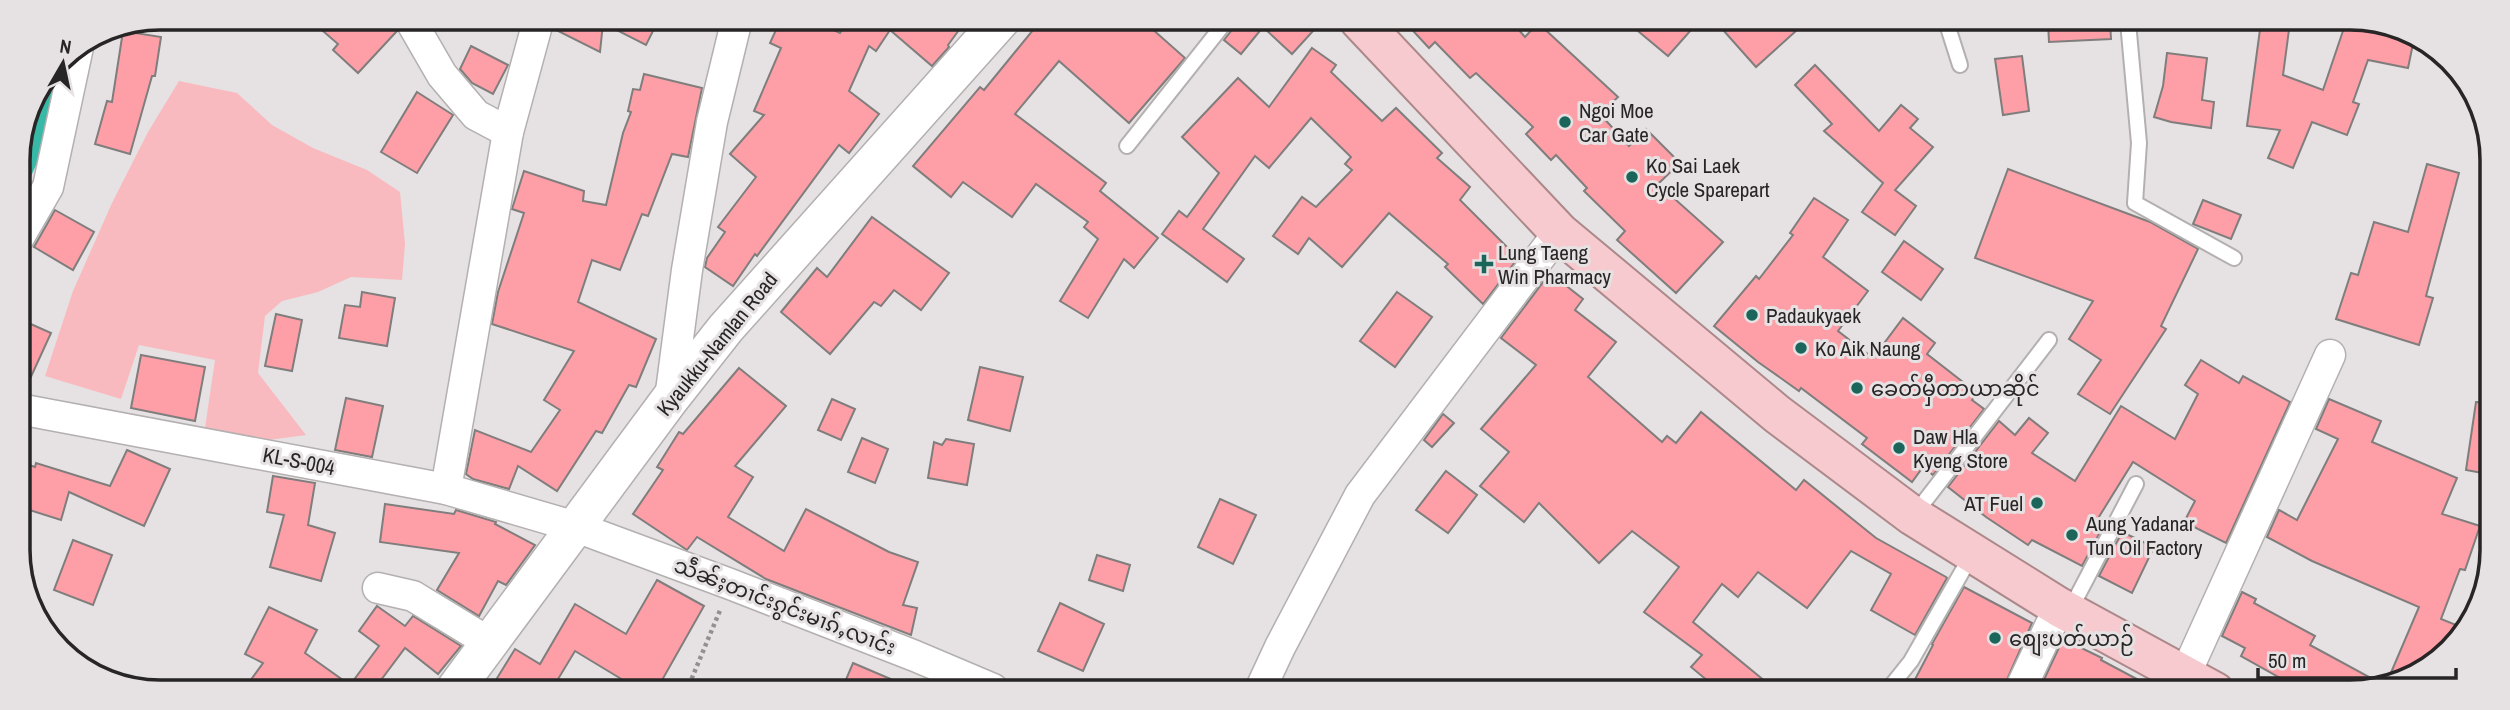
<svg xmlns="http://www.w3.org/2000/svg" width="2510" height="710" viewBox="0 0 2510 710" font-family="'Archivo Narrow','Noto Sans Myanmar',sans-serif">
<rect width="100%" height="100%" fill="#e6e1e2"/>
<polygon fill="#f9babf" points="179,81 237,93 272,125 313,148 367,170 400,192 405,244 402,280 351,277 318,292 282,301 265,316 258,373 306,435 269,440 205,428 215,360 139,345 121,399 45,376 73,291 112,203 148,132"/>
<polygon fill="#38b9a7" points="62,57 42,152 18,205 18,151 28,105"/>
<g fill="#fe9fa8" stroke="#807d7d" stroke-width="2">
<polygon points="308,18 392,18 397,31 358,73 333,50 338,44"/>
<polygon points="556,18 604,18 659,19 646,45 603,23 600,52 554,29"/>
<polygon points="781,19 809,19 840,33 850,19 967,19 948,45 949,47 932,66 890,30 876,51 869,46 849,91 879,114 849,153 839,145 757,256 755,254 733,286 705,267 707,258 725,232 718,227 756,177 730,154 764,115 754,111 781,48 770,43"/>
<polygon points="1042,19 1142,20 1185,58 1129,123 1059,61 1015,114 1106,183 1100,191 1158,238 1134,268 1124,259 1088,318 1060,301 1098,239 1084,227 1088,222 1036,184 1012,217 963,182 951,197 913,166 980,87 984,90"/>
<polygon points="1236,20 1323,20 1292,54 1263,27 1241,54 1224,40 1235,26"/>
<polygon points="1403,20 1510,20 1525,37 1538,23 1618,97 1600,114 1629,146 1646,129 1680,163 1658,184 1723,242 1676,293 1617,240 1625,231 1584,191 1587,188 1556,155 1551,160 1526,134 1533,127 1476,73 1470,78 1435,42 1429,48"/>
<polygon points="1626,21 1699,21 1668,56"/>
<polygon points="1715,21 1807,21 1756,67"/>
<polygon points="2048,22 2110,22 2111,39 2049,42"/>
<polygon points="2261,22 2290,22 2283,75 2323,90 2346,22 2387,22 2414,39 2408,68 2368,60 2353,102 2359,104 2347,135 2312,122 2293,168 2268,158 2280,130 2247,126"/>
<polygon points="123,31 161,37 155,76 152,76 130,154 95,144 107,101 112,102"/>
<polygon points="471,46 508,65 493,94 472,83 460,69"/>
<polygon points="1312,48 1336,65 1331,72 1382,121 1396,108 1442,153 1437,158 1470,187 1460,200 1518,258 1483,304 1445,267 1448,264 1389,213 1342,267 1309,238 1298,254 1273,236 1302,197 1316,207 1352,170 1345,164 1351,157 1311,118 1269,168 1255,156 1203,229 1244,259 1227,282 1162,234 1179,211 1187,217 1219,173 1182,137 1238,78 1269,107"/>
<polygon points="2167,53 2207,58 2202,100 2214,102 2211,128 2171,122 2154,117 2163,86"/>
<polygon points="2022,56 2029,111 2003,115 1995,59"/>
<polygon points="1815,65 1879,131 1901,105 1918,119 1910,128 1933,147 1895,190 1916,206 1895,235 1862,212 1883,183 1824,131 1832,124 1795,85"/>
<polygon points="644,74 702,88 688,157 672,154 648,216 642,214 620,270 592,260 578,302 656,339 636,387 629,385 602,433 596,431 557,491 518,466 509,489 473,479 466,474 475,430 531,452 560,410 544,400 574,351 492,324 498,292 524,213 512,209 524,171 584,191 583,201 606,205 623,133 631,112 628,111 633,89 640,90"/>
<polygon points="417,92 453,115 417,173 381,152"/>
<polygon points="2427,164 2459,173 2426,296 2433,298 2419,345 2336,319 2351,273 2358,275 2374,222 2408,232"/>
<polygon points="2008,169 2150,222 2198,249 2161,326 2166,329 2110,414 2078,394 2101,360 2069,339 2093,301 1975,258"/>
<polygon points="1814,198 1848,220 1823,257 1868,291 1838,331 1873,358 1903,318 1935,343 1927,354 1977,393 1972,400 1984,409 1933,475 1923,467 1912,482 1862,444 1867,438 1801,388 1799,391 1758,362 1714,326 1756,276 1759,279 1793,235 1790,233"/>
<polygon points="2203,200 2241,215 2231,239 2193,224"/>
<polygon points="55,210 94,232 73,270 34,247"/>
<polygon points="872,217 949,273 921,310 894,290 881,306 874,302 830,354 781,312 817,268 827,277"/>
<polygon points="1904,241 1943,269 1921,300 1882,272"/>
<polygon points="1550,273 1583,299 1575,310 1616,342 1588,377 1662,442 1667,436 1676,443 1701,412 1796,490 1804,480 1876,538 1946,577 1947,578 1915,635 1871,610 1891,574 1851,551 1807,608 1758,572 1738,597 1722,584 1693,622 1777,691 1720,691 1691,667 1702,655 1644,612 1679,567 1632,531 1599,563 1539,503 1524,522 1480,486 1509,452 1481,429 1536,365 1501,338"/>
<polygon points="362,292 395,298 387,346 339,338 345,305 360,307"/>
<polygon points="1397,292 1432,317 1395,367 1360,341"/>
<polygon points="276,314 302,320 292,371 265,366"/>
<polygon points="24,321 51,333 24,392 19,392 19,333"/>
<polygon points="141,355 205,367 195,421 131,408"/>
<polygon points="2201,360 2239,383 2243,376 2290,402 2226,543 2184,522 2195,501 2133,462 2097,520 2105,523 2082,566 2032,540 2028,545 1986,517 1948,487 1999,421 2015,435 2029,418 2048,433 2032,453 2075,481 2121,406 2175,439 2198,394 2185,385"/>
<polygon points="980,367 1023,377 1010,431 968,420"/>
<polygon points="739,368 786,406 735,466 753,477 728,517 784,551 806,509 889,552 918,562 903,605 917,608 911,635 766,579 697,537 687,550 633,514 663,470 657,467 679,432 683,434"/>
<polygon points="346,398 383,406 372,457 335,450"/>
<polygon points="832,399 855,409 841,440 818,430"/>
<polygon points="2329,399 2381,421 2372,442 2457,478 2442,514 2480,526 2465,570 2460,569 2441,619 2461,627 2437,663 2387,682 2419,607 2312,561 2267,537 2279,510 2297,520 2338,439 2316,429"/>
<polygon points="2476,402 2489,403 2488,474 2466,470"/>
<polygon points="1443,414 1454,423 1432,447 1424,440"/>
<polygon points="862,438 888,449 875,483 848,472"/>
<polygon points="946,439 974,444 967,485 928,478 934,442 942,445"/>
<polygon points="127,450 170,469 144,526 69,492 61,520 20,507 20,462 35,467 36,463 110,486"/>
<polygon points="1446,471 1477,495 1448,533 1416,510"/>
<polygon points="273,476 315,483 308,525 335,533 321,581 270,567 284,515 267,512"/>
<polygon points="1220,499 1256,515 1233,564 1198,547"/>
<polygon points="385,504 454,514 456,510 496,522 495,524 535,545 506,585 498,581 479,616 437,590 459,553 380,542"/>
<polygon points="2122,532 2154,547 2132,593 2099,576"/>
<polygon points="73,540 112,555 93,605 54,590"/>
<polygon points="1097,555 1130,565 1123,591 1089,580"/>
<polygon points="657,580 704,606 657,689 638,689 575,651 552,689 491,688 515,649 540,664 575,604 626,634"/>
<polygon points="1964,587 2032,623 2002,691 1909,691 1933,645 1932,644"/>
<polygon points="2242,592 2256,599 2254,603 2315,636 2310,645 2382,684 2359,692 2305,692 2241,656 2245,648 2222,636"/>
<polygon points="1060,603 1104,624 1083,671 1038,651"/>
<polygon points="377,606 405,626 413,616 461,646 438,674 405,648 375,688 245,688 263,663 245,654 269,607 317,630 305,653 350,685 379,646 359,631"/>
<polygon points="2063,639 2102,658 2101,660 2161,692 2052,692 2041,686"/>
<polygon points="853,663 914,689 842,689"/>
</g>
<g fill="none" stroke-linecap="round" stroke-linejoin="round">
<defs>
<g id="service">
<polyline points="1946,21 1960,65"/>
<polyline points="2128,22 2139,143 2135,203 2234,258"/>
<polyline points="1127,146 1227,20"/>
<polyline points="1914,515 2049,340"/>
<polyline points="2069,612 2136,484"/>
<polyline points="1887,691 1911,661 1971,556"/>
</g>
<g id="minor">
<polyline points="409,18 442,75 476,115 508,132"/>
<polyline points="18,239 48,187 78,47"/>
<polyline points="670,399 687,270 712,122 737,19"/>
<polyline points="19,409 446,489 576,527 730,584 915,656 993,689"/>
<polyline points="446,489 508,132 539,18"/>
<polyline points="378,588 413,596 490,643"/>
<polyline points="2185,675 2330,355"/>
<polyline points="1260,690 1280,647 1360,495 1559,232"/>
<polyline points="2019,692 2059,607"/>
</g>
<polyline id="tertiary" points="456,688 670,399 726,328 1002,19"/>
<polyline id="trunk" points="1359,20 1559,232 1777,414 1913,516 2059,607 2215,692"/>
</defs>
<use href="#service" stroke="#b4b0b0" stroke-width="18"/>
<use href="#minor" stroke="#b4b0b0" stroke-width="33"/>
<use href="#tertiary" stroke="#b4b0b0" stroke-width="40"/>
<use href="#trunk" stroke="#ac888a" stroke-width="42"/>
<g stroke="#939090" stroke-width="4.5" stroke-dasharray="3.5 3.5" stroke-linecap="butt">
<polyline points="695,689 689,685 721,608"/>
<polyline points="901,689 905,680"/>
</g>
<use href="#service" stroke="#fff" stroke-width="14"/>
<use href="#minor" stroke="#fff" stroke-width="30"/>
<use href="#tertiary" stroke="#fff" stroke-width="37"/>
<use href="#trunk" stroke="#f6cace" stroke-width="38"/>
</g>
<g fill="#1c655b" stroke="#e6e1e2" stroke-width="2.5">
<circle cx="1565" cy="122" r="7"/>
<circle cx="1632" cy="177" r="7"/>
<path d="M1480.5 253.5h7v7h7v7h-7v7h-7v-7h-7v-7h7z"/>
<circle cx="1752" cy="315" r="7"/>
<circle cx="1801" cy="348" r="7"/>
<circle cx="1857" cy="388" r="7"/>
<circle cx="1899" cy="448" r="7"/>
<circle cx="2037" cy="503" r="7"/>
<circle cx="2072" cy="535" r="7"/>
<circle cx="1995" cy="638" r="7"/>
</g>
<g text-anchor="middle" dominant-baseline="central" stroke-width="6" stroke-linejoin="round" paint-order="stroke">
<g font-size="21" fill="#272525" stroke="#e6e1e2" text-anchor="start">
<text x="1579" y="110">Ngoi Moe<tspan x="1579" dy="24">Car Gate</tspan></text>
<text x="1646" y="165">Ko Sai Laek<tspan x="1646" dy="24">Cycle Sparepart</tspan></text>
<text x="1498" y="252">Lung Taeng<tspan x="1498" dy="24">Win Pharmacy</tspan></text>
<text x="1766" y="315">Padaukyaek</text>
<text x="1815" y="348">Ko Aik Naung</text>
<text x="1871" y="388">ခေတ်မှီတာယာဆိုင်</text>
<text x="1913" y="436">Daw Hla<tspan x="1913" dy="24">Kyeng Store</tspan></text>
<text x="2023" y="503" text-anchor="end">AT Fuel</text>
<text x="2086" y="523">Aung Yadanar<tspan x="2086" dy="24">Tun Oil Factory</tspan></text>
<text x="2009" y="638">စျေးပတ်ယာဉ်</text>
</g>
<g font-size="21" fill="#272525" stroke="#e6e1e2">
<text transform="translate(717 344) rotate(-51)">Kyaukku-Namlan Road</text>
<text transform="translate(299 461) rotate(11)">KL-S-004</text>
<text transform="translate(785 606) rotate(21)">သဵၼ်ႈတၢင်းၵွင်းမၢၵ်ႇလၢင်း</text>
</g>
</g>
<path d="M0 0H2510V710H0ZM160 30H2350A130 130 0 0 1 2480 160V550A130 130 0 0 1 2350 680H160A130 130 0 0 1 30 550V160A130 130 0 0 1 160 30Z" fill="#e6e1e2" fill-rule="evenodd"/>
<path fill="none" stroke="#272525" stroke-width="3.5" d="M160 30H2350A130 130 0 0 1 2480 160V550A130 130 0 0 1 2350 680H160A130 130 0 0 1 30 550V160A130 130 0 0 1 160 30Z"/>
<g transform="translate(63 63) rotate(9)" stroke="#e6e1e2" stroke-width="5" paint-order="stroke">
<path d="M0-5L12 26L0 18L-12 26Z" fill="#272525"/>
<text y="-10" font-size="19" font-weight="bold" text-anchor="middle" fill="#272525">N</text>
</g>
<path d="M2258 668v10h198v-10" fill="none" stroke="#272525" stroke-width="3.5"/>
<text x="2268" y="668" font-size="21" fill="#272525" stroke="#e6e1e2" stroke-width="5" paint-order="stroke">50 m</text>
</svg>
